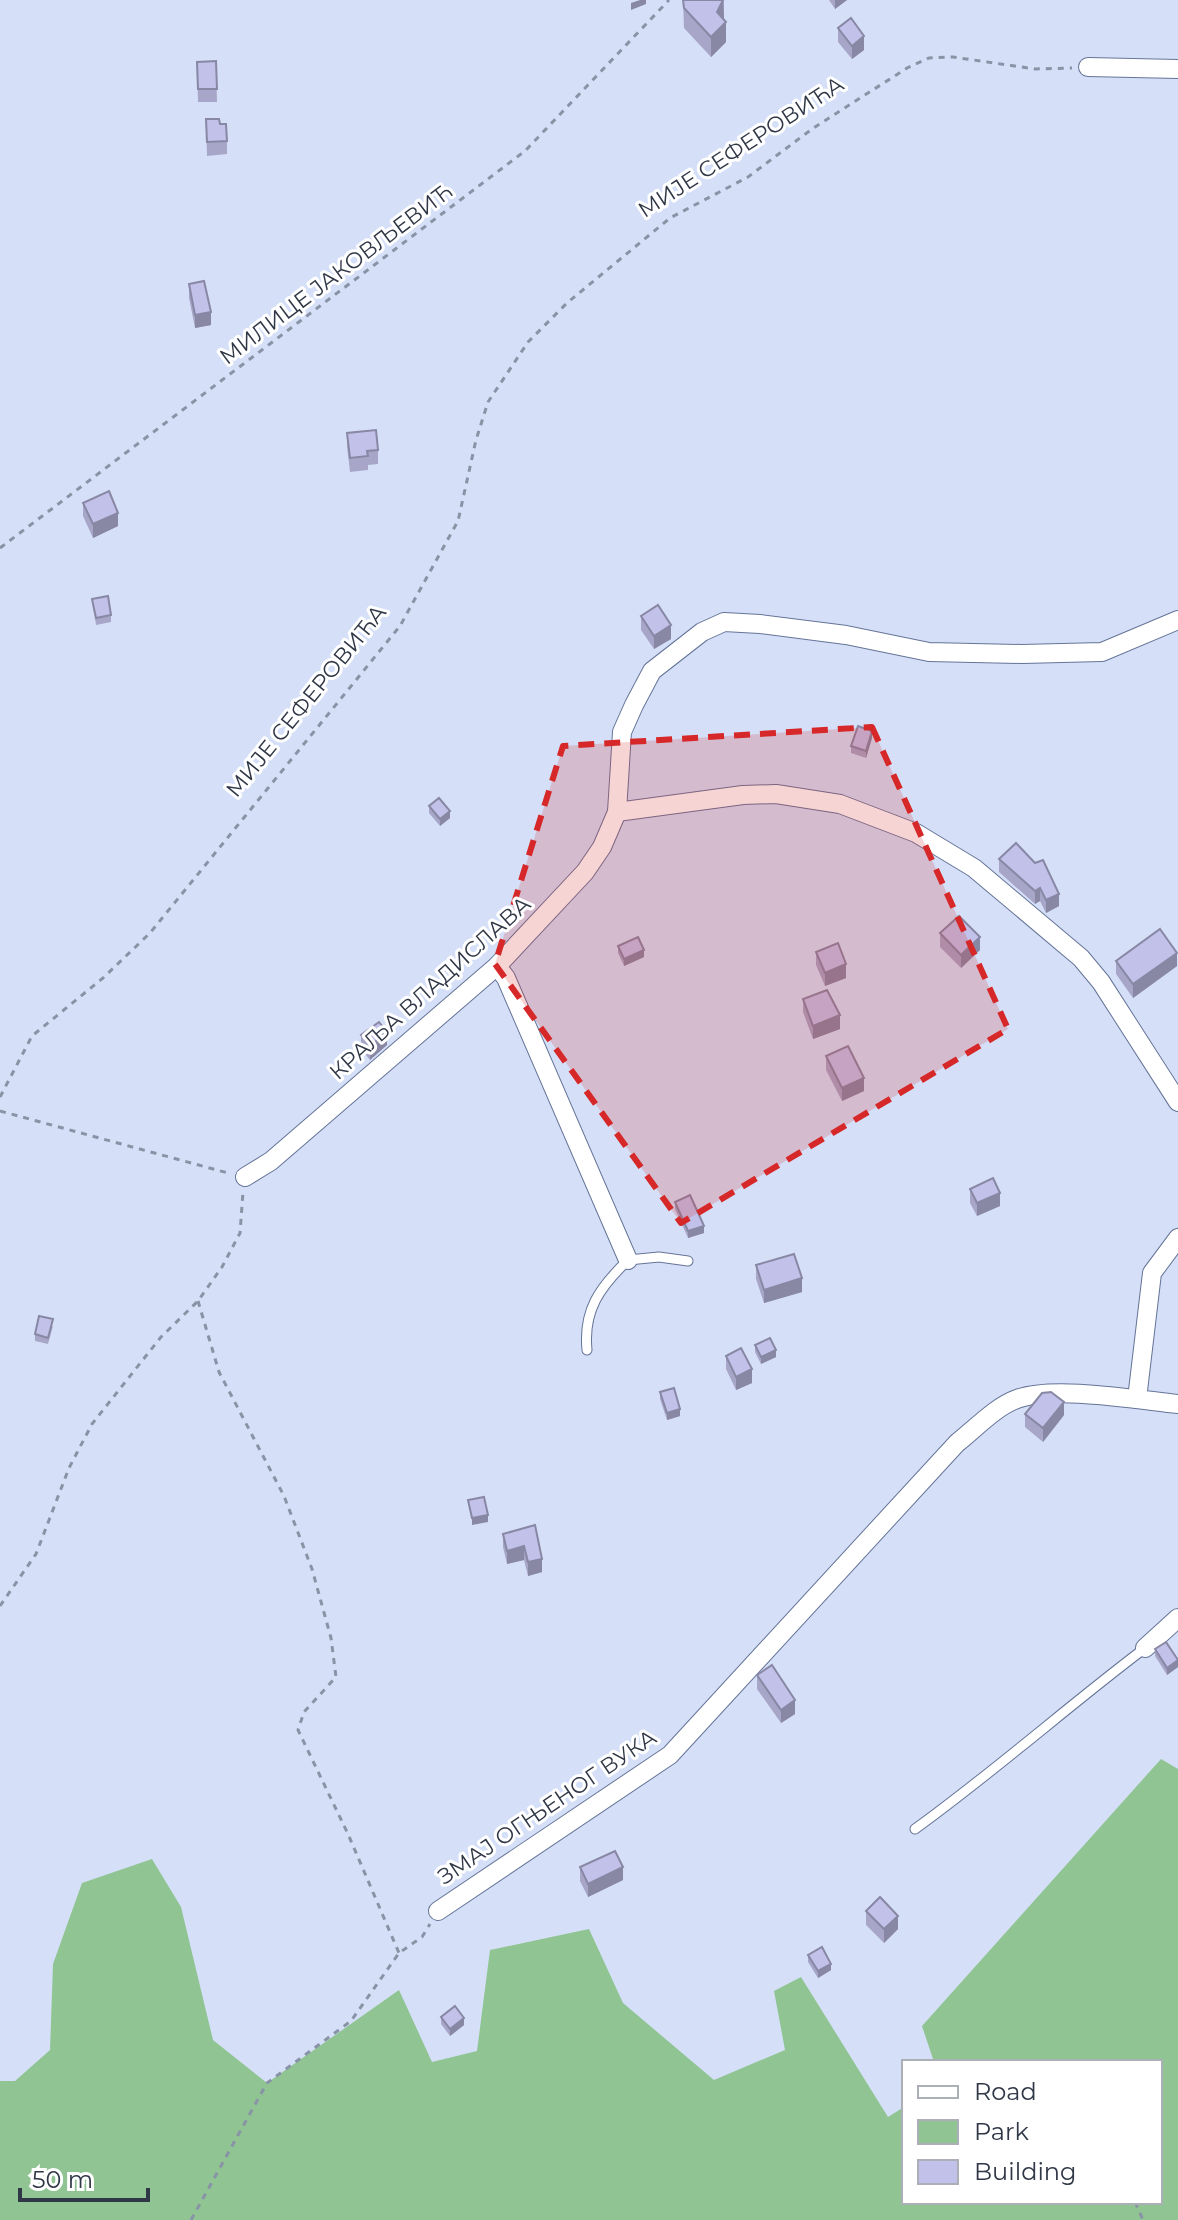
<svg xmlns="http://www.w3.org/2000/svg" width="1178" height="2220" viewBox="0 0 1178 2220" font-family="Montserrat,sans-serif">
<rect width="100%" height="100%" fill="#d5e0f8"/>
<polygon fill="#90c493" points="1161,1759 1178,1769 1178,2220 0,2220 0,2081 15,2081 50,2050 53,1964 82,1883 152,1859 181,1907 213,2040 267,2083 399,1990 432,2062 477,2051 490,1950 589,1929 623,2003 714,2080 785,2050 774,1991 801,1977 888,2117 904,2107 904,2202 1160,2202 1160,2062 934,2062 922,2026"/>
<g fill="none" stroke-linecap="round" stroke-linejoin="round">
<defs>
<g id="lane">
<path d="M587 1350C583 1310 600 1287 628 1260L659 1257 688 1261"/>
<path d="M915 1829C994 1772 1067 1707 1145 1648"/>
</g>
<g id="street">
<polyline points="1088,67 1178,69"/>
<polyline points="617,812 743,795 776,794 840,804 916,833 974,868 1081,958 1101,982 1178,1102"/>
<polyline points="497,966 506,978 628,1260"/>
<polyline points="245,1177 271,1161 497,966 585,872 602,847 617,812 622,732 634,705 652,671 702,632 724,622 760,624 846,635 929,652 1022,654 1102,652 1178,620"/>
<polyline points="1137,1399 1152,1273 1178,1238"/>
<polyline points="1145,1648 1178,1618"/>
<path d="M438 1911 670 1755 957 1443C975 1429 995 1407 1017 1399 1052 1385 1139 1400 1178 1404"/>
</g>
</defs>
<use href="#lane" stroke="#657497" stroke-width="11"/>
<use href="#street" stroke="#657497" stroke-width="20"/>
<g stroke="#8993a6" stroke-width="3" stroke-dasharray="6 6" stroke-linecap="butt">
<polyline points="0,548 525,151 669,0"/>
<polyline points="0,1097 32,1036 103,978 150,933 400,626 458,521 476,440 488,402 528,342 567,303 670,218 748,177 812,129 907,68 929,58 953,57 1035,69 1072,68"/>
<polyline points="0,1111 228,1173"/>
<polyline points="198,1301 219,1372 284,1496 312,1569 331,1638 336,1677 304,1712 298,1730 348,1834 399,1953"/>
<polyline points="0,1606 36,1554 69,1468 92,1424 161,1337 198,1301 222,1267 240,1233 243,1192"/>
<polyline points="1135,2202 1143,2220"/>
<polyline points="191,2220 267,2083 351,2021 399,1953 422,1937 430,1924"/>
</g>
<use href="#lane" stroke="#fff" stroke-width="9"/>
<use href="#street" stroke="#fff" stroke-width="18"/>
</g>
<g fill="#a7a6c9">
<polygon points="683,0 724,0 724,19 726,42 711,57 684,28"/>
<polygon points="829,0 847,0 835,9"/>
<polygon points="838,28 864,50 852,59 838,42"/>
<polygon points="216,61 217,102 198,102 197,62"/>
<polygon points="206,119 220,124 227,141 227,154 207,156"/>
<polygon points="189,284 211,325 195,328 189,298"/>
<polygon points="347,433 378,450 378,464 368,465 368,470 350,472 347,446"/>
<polygon points="83,503 118,526 93,538 83,516"/>
<polygon points="92,599 111,615 111,622 96,625"/>
<polygon points="641,616 671,639 654,649 641,630"/>
<polygon points="872,738 866,758 851,753 851,746"/>
<polygon points="429,806 450,818 440,826 429,813"/>
<polygon points="999,859 1059,894 1059,906 1046,913 1040,901 1035,904 999,872"/>
<polygon points="940,933 980,950 961,968 940,947"/>
<polygon points="618,946 644,957 624,966 618,953"/>
<polygon points="816,952 846,978 825,986 816,965"/>
<polygon points="1116,961 1177,966 1133,998 1116,974"/>
<polygon points="803,999 840,1029 813,1039 803,1012"/>
<polygon points="361,1035 387,1045 370,1060 361,1049"/>
<polygon points="826,1056 864,1091 842,1101 826,1070"/>
<polygon points="970,1189 1000,1206 977,1216 970,1203"/>
<polygon points="675,1202 704,1233 688,1238 675,1209"/>
<polygon points="756,1265 802,1292 764,1303 756,1279"/>
<polygon points="53,1326 48,1344 35,1341 35,1334"/>
<polygon points="755,1345 776,1357 761,1364 755,1352"/>
<polygon points="726,1356 752,1383 736,1390 726,1369"/>
<polygon points="660,1392 680,1416 667,1420 660,1399"/>
<polygon points="1025,1414 1064,1415 1043,1442 1025,1427"/>
<polygon points="535,1525 542,1572 528,1576 524,1560 507,1564 503,1547 503,1534"/>
<polygon points="1155,1649 1178,1660 1178,1667 1167,1675 1155,1656"/>
<polygon points="757,1675 795,1714 781,1723 757,1689"/>
<polygon points="580,1867 623,1880 588,1897 580,1881"/>
<polygon points="866,1911 898,1929 884,1943 866,1925"/>
<polygon points="808,1955 831,1970 818,1978 808,1962"/>
<polygon points="441,2017 464,2025 450,2036 441,2024"/>
</g>
<g fill="#8887a4">
<polygon points="640,0 646,0 646,4 631,10 631,3"/>
<polygon points="723,0 724,18 718,30 726,22 726,42 711,57 711,37 717,12"/>
<polygon points="835,0 847,0 835,9"/>
<polygon points="864,36 864,50 852,59 852,46"/>
<polygon points="211,312 211,325 195,328 195,315"/>
<polygon points="118,513 118,526 93,538 93,524"/>
<polygon points="671,625 671,639 654,649 654,636"/>
<polygon points="872,731 872,738 866,758 866,751"/>
<polygon points="450,811 450,818 440,826 440,819"/>
<polygon points="1040,888 1040,901 1035,904 1035,891"/>
<polygon points="1059,894 1059,906 1046,913 1046,900"/>
<polygon points="980,937 980,950 961,968 961,955"/>
<polygon points="644,950 644,957 624,966 624,959"/>
<polygon points="1177,953 1177,966 1133,998 1133,984"/>
<polygon points="846,964 846,978 825,986 825,973"/>
<polygon points="840,1015 840,1029 813,1039 813,1026"/>
<polygon points="387,1032 387,1045 370,1060 370,1046"/>
<polygon points="864,1078 864,1091 842,1101 842,1088"/>
<polygon points="1000,1193 1000,1206 977,1216 977,1203"/>
<polygon points="704,1226 704,1233 688,1238 688,1231"/>
<polygon points="802,1278 802,1292 764,1303 764,1290"/>
<polygon points="776,1350 776,1357 761,1364 761,1357"/>
<polygon points="752,1369 752,1383 736,1390 736,1377"/>
<polygon points="1064,1402 1064,1415 1043,1442 1043,1428"/>
<polygon points="680,1409 680,1416 667,1420 667,1413"/>
<polygon points="488,1515 488,1522 472,1525 472,1518"/>
<polygon points="524,1546 524,1560 507,1564 507,1551"/>
<polygon points="542,1559 542,1572 528,1576 528,1562"/>
<polygon points="1178,1661 1178,1667 1167,1675 1167,1668"/>
<polygon points="795,1700 795,1714 781,1723 781,1710"/>
<polygon points="623,1867 623,1880 588,1897 588,1884"/>
<polygon points="898,1916 898,1929 884,1943 884,1929"/>
<polygon points="831,1964 831,1970 818,1978 818,1971"/>
<polygon points="464,2018 464,2025 450,2036 450,2029"/>
</g>
<g fill="#c2c1ea" stroke="#8887a4" stroke-width="2">
<polygon points="683,0 723,0 717,12 726,22 711,37 684,8"/>
<polygon points="851,18 864,36 852,46 838,28"/>
<polygon points="216,61 217,89 198,89 197,62"/>
<polygon points="206,119 219,119 220,124 226,124 227,141 207,142"/>
<polygon points="204,281 211,312 195,315 189,284"/>
<polygon points="376,430 378,450 367,451 368,456 350,458 347,433"/>
<polygon points="109,491 118,513 93,524 83,503"/>
<polygon points="108,596 111,615 96,618 92,599"/>
<polygon points="658,605 671,625 654,636 641,616"/>
<polygon points="858,726 872,731 866,751 851,746"/>
<polygon points="439,798 450,811 440,819 429,806"/>
<polygon points="1016,843 1035,863 1043,860 1059,894 1046,900 1040,888 1035,891 999,859"/>
<polygon points="959,916 980,937 961,955 940,933"/>
<polygon points="1160,929 1177,953 1133,984 1116,961"/>
<polygon points="638,937 644,950 624,959 618,946"/>
<polygon points="838,943 846,964 825,973 816,952"/>
<polygon points="827,990 840,1015 813,1026 803,999"/>
<polygon points="379,1022 387,1032 370,1046 361,1035"/>
<polygon points="848,1046 864,1078 842,1088 826,1056"/>
<polygon points="993,1178 1000,1193 977,1203 970,1189"/>
<polygon points="690,1195 704,1226 688,1231 675,1202"/>
<polygon points="794,1254 802,1278 764,1290 756,1265"/>
<polygon points="39,1316 53,1319 48,1338 35,1334"/>
<polygon points="770,1338 776,1350 761,1357 755,1345"/>
<polygon points="741,1348 752,1369 736,1377 726,1356"/>
<polygon points="674,1388 680,1409 667,1413 660,1392"/>
<polygon points="1051,1392 1064,1402 1043,1428 1025,1414 1042,1393"/>
<polygon points="484,1497 488,1515 472,1518 468,1500"/>
<polygon points="535,1525 542,1559 528,1562 524,1546 507,1551 503,1534"/>
<polygon points="1166,1642 1178,1660 1167,1668 1155,1649"/>
<polygon points="772,1665 795,1700 781,1710 757,1675"/>
<polygon points="615,1851 623,1867 588,1884 580,1867"/>
<polygon points="880,1897 898,1916 884,1929 866,1911"/>
<polygon points="822,1947 831,1964 818,1971 808,1955"/>
<polygon points="455,2006 464,2018 450,2029 441,2017"/>
</g>
<path fill="#d62828" fill-opacity="0.2" stroke="#d62828" stroke-width="6" stroke-dasharray="16 10" stroke-linejoin="round" d="M872 727 1008 1029 681 1223 495 964 563 746Z"/>
<g text-anchor="middle" dominant-baseline="central" stroke-width="6" stroke-linejoin="round" paint-order="stroke">
<g font-size="22" fill="#303746" stroke="#fff">
<text transform="translate(741 147) rotate(-33)">МИЈЕ СЕФЕРОВИЋА</text>
<text transform="translate(336 274) rotate(-37)">МИЛИЦЕ ЈАКОВЉЕВИЋ</text>
<text transform="translate(306 701) rotate(-51)">МИЈЕ СЕФЕРОВИЋА</text>
<text transform="translate(430 988) rotate(-42)">КРАЉА ВЛАДИСЛАВА</text>
<text transform="translate(547 1807) rotate(-34)">ЗМАЈ ОГЊЕНОГ ВУКА</text>
</g>
</g>
<rect x="902" y="2060" width="260" height="144" fill="#ffffff" stroke="#acafb5" stroke-width="2"/>
<rect x="918" y="2086" width="40" height="12" fill="#ffffff" stroke="#acafb5" stroke-width="2"/>
<text x="974" y="2100" font-size="24" fill="#303746">Road</text>
<rect x="918" y="2120" width="40" height="24" fill="#90c493" stroke="#acafb5" stroke-width="2"/>
<text x="974" y="2140" font-size="24" fill="#303746">Park</text>
<rect x="918" y="2160" width="40" height="24" fill="#c2c1ea" stroke="#acafb5" stroke-width="2"/>
<text x="974" y="2180" font-size="24" fill="#303746">Building</text>
<path d="M20 2188v12h128v-12" fill="none" stroke="#303746" stroke-width="4"/>
<text x="32" y="2188" font-size="24" fill="#303746" stroke="#ffffff" stroke-width="6" paint-order="stroke">50 m</text>
</svg>
